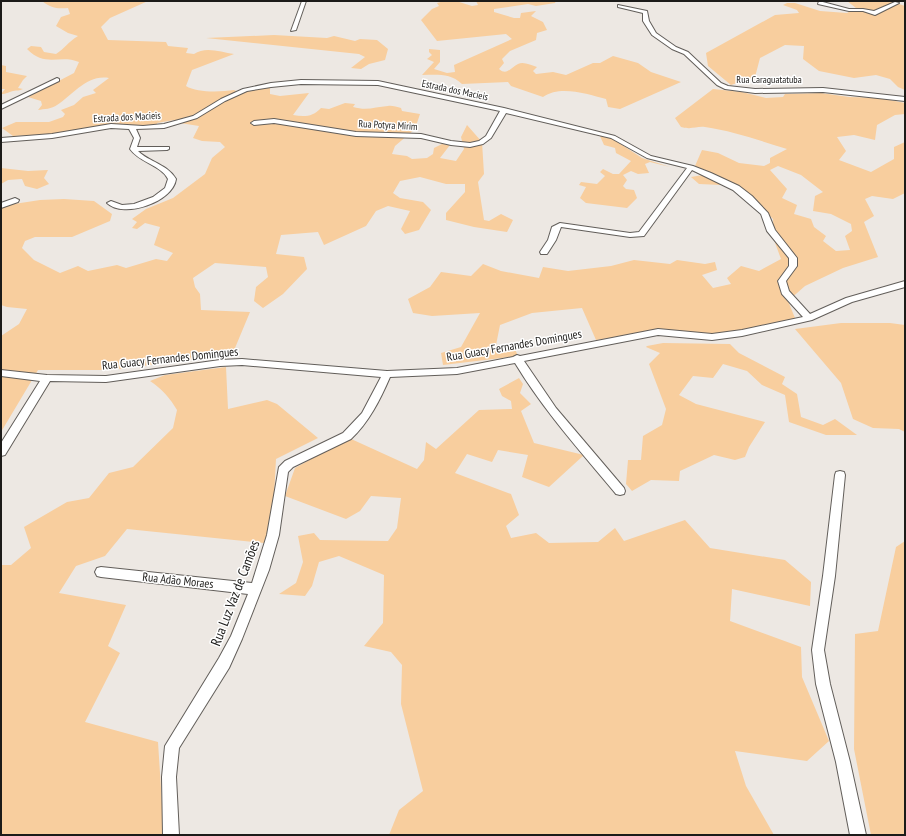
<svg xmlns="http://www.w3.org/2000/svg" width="906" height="836" viewBox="0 0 906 836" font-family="'PT Sans Narrow',sans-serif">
<rect width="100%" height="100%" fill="#ede8e3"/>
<g fill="#f8ce9e" fill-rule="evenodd">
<path d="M42 1H148L110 18 101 27 108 40 166 42 168 46 188 48 186 53 194 54C205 46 221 52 234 54L192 70 186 86C197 93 221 92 234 90L238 92 270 87V94L280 96 309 93 293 115C304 117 313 117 321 108L329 109 345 103 355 104 353 107C367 111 375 107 388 106 391 105 397 107 401 108L402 111 420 114 415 129 395 146 392 154 407 156 412 159 427 158 433 154 434 148 442 144 450 145 440 158 456 161 464 149 461 137 467 125 482 142 484 174 478 182 484 220 489 221 501 214 513 220 507 232 474 227 446 220V213L465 192V184H446L420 177 400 181 393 193 400 198 423 202 431 210 419 230 405 234 401 229 410 211 388 206 376 211 366 226 324 245 318 232 281 235 276 254 304 257 307 269 283 294 263 308 254 301 256 287 268 277 266 267 215 263 193 278 195 287 200 294 201 310 250 312 235 348 229 355 111 370H38L1 432V336L19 324 27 309 7 307 1 305V206L40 200 64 199 94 201 112 214 110 221 72 237H35L25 241 22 248 34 260 60 273 78 266 88 271 117 265 126 268 156 259 167 261 173 253 154 245 160 227 145 223 137 229 132 228 137 222 132 219 146 209 173 198 205 174 212 158 225 147 220 142 202 141 193 138 199 126 180 123 174 120 157 123V127L133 130 112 127 69 135 54 134 13 136 2 128 16 122H49L63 117 65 114 61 110 74 105 83 97 96 93 93 90 109 78C87 74 73 95 57 105 52 109 44 109 38 110L42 105 41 101 28 97 74 73 79 62C60 54 45 68 27 49L31 46 41 47 44 52 56 54C64 49 68 42 78 36L68 33 56 26 61 17 70 14 68 8C57 9 51 8 42 1Z"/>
<path d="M444 1H456L472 6 478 5 476 1H556L555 3 536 6 528 4 494 9V12L514 18H520L521 13 536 11 531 16 543 22 547 30 537 33 536 40 510 51 502 59 504 63 499 69C507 76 510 68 518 64 523 61 531 65 537 67L533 71 536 74 553 72 566 75 593 63H600L613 56 638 63 651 72 681 82 620 109 608 107 606 99C587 94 560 85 543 97L511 86 508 82 462 84C450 73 438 75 422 75L434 62 427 59 432 55 429 52V49L440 50V62L434 69 447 73 455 72 454 65 512 39 506 34 437 41 421 20 432 9 439 6 437 3Z"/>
<polygon points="847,1 890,1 905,6 905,90 898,87 890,79 876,75 854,78 819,71 803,59 804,46 785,45 760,58 755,77 731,85 708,66 706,53 775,15 799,13 797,10 783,5 787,3 795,3 820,11 847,13 856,8"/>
<polygon points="274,35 327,38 334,36 355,41 360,39 377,40 388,49 385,60 369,64 361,69 351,68 365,57 359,54 206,38"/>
<path d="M1 65 6 66V72L27 76 23 80 18 88 23 89C19 91 18 90 13 91 8 92 7 94 1 94L5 89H1Z"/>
<path d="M713 89 742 92 766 98 783 97 785 94 821 93 849 97 880 98 905 103V114L895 115 877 125 875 140 854 135 837 137 846 151 839 160 871 172 894 159V147L905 142V193L893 199 872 196 865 199 874 216 864 222 878 257 843 268 805 286 788 301 795 318 762 328 714 336 667 330 596 340 582 308 532 313 500 325 496 345 514 347 518 356 443 365 441 353 461 347 480 313 432 316 413 313 408 299 430 287 441 272 471 276 483 264 501 271 539 278 543 267 568 271 611 266 634 260 670 264 677 260 705 264 715 262 717 270 702 275 713 288 731 284 727 278 741 266 759 271 781 259 774 240 773 219 751 196 726 180 721 185 699 184 691 177 703 175V172L695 166 702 150 718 153 739 163 764 166 770 163V158L787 149C761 141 733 131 705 127 696 126 692 130 681 127L675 118ZM778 166 801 175 823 192 815 196 813 211 831 214 851 224 852 231 845 236 850 250 836 251 823 241 826 236 814 227 811 219 794 214 797 205 782 198 787 189 770 170Z"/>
<polygon points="590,133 613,139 642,158 670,167 650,162 645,164 649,173 638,174 631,171 623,175 627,180 623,186 626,189 634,190 637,198 627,208 586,203 580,198 586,187 579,185 581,182 597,184 605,176 600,172 603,169 613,174 619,174 631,161 616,153 615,148 604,145 600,136"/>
<polygon points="1,168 28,171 48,170 44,178 49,184 37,189 25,186 22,179 8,180 1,184"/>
<polygon points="841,323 890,323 905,325 905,432 899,429 873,428 853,419 841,383 795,329"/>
<polygon points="663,343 730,344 739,353 785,377 782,384 797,394 801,417 823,425 835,419 857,435 826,435 789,422 785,395 762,385 747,371 723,364 713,378 693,376 679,395 696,404 765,422 749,447 745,457 735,460 714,455 680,471 679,481 651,480 632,491 626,484 628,460 641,460 643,436 662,425 666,409 649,364 660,353 646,347 647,346"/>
<path d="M226 367 228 409 267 400 277 404 318 438 276 459 273 516 264 543 127 529 105 556 76 566 59 593 126 605 108 646 120 653 85 722 158 742 164 835H1V565H11L31 548 24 527 67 502 89 498 109 473 133 467 173 428 177 410C170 398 162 389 150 381L165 375Z"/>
<polygon points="519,378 523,384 520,393 531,404 521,411 534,443 584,455 549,487 522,477 528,455 498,450 492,462 467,454 455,473 511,494 519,515 506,526 511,538 536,533 549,543 598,542 615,528 624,541 685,520 710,548 785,560 811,582 810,606 732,589 730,621 801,647 802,677 829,741 807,761 735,751 746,786 774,835 389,835 399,810 423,791 401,704 402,665 391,652 364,646 383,623 384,575 339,556 319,562 312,586 305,596 279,594 296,583 303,562 298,536 314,533 320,540 388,541 397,528 401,498 371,496 360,511 346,519 285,496 295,468 349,438 417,469 424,460 426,442 436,449 479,410 512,409 511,401 502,396 499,389"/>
<polygon points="905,541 905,835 871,835 854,749 855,634 878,631 896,547"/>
</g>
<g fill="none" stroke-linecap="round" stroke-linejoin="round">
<defs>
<g id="minor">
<polygon points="302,1 306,1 296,30 291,31"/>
<polygon points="819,1 849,9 863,9 874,11 895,2 899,3 875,15 863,11 849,11 818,4"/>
<polygon points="618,5 647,11 649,21 656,33 676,47 688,52 721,83 728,86 755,89 823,88 905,97 905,101 823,92 755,93 725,89 717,85 684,54 672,49 652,35 643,21 643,13 618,7"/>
<polygon points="57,78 59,79 59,81 1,109 1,105"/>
<path d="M301 80 378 81 504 108 615 136 651 156 693 166 711 173 739 186 752 196 768 213 775 230 797 258V266L786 281 789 291 810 314 846 298 905 281V287L852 302 812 320 742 336 712 340 658 335 524 361 556 408 624 488 625 491 624 494 620 495 616 494C581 452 544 411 515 363L457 374 390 377C380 400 369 422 351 439L293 467 288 472 279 535 269 570 242 639 229 668 179 748 176 777 179 835H163L162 777 165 746 219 658 231 636 248 594 101 577 97 576 95 572 97 568 101 567 252 583 267 535 279 467 285 461 343 433 362 413 381 377 242 365 220 366 106 382 50 381 5 455 1 456V443L40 381 1 376V370L47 375 106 376 220 360 242 359 387 371 457 368 513 357 517 355 520 356 658 329 712 334 742 330 803 317 782 294 778 281 789 266V258L767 231 761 214 733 190 692 170 644 236 630 237 561 227 556 240 547 254H541L540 252 548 240 552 227 560 223 630 233 639 232 687 168 647 158 611 138 506 113 491 138 483 144 470 147 451 145 421 138 356 136 274 123 254 125 251 123 254 121 274 119 356 132 421 134 451 141 470 143 479 141 486 136 500 111 378 85 301 84 271 87 247 91 225 101 197 118 164 128 136 129 140 138 137 147H169V149L167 150 138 151C149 162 167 164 176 179 173 202 124 219 107 203L111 201 122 205 134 204 153 197 165 188 168 179C161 165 140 163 130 149L134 138 129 129 111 128 52 138 1 142V138L52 134 111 124 143 126 164 124 193 116 221 99 243 89 271 83Z"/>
<polygon points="15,198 19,200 18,202 1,208 1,203"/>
<polygon points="840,471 844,472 845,475 835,576 824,650 830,684 850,762 866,835 850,835 836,762 816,684 812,650 823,576 835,475 836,472"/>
</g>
</defs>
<use href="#minor" stroke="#625e5a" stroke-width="2"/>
<use href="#minor" fill="#fff" fill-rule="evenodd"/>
</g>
<g text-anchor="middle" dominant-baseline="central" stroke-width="3" stroke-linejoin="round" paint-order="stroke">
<g font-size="10" fill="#1c1b19" stroke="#fff">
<text x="769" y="79">Rua Caraguatatuba</text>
<text transform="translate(455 90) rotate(12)">Estrada dos Macieis</text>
<text transform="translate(127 117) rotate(-3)">Estrada dos Macieis</text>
<text transform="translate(388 125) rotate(3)">Rua Potyra Mirim</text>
</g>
<g font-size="12" fill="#1c1b19" stroke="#fff">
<text transform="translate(514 345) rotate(-10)">Rua Guacy Fernandes Domingues</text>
<text transform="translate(170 358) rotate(-6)">Rua Guacy Fernandes Domingues</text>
<text transform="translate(178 580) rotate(6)">Rua Adão Moraes</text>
</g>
<g font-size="14" fill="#1c1b19" stroke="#fff">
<text transform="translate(235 593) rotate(-69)">Rua Luz Vaz de Camões</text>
</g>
</g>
<rect width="906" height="836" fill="none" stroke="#1c1b19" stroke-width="4"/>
</svg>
